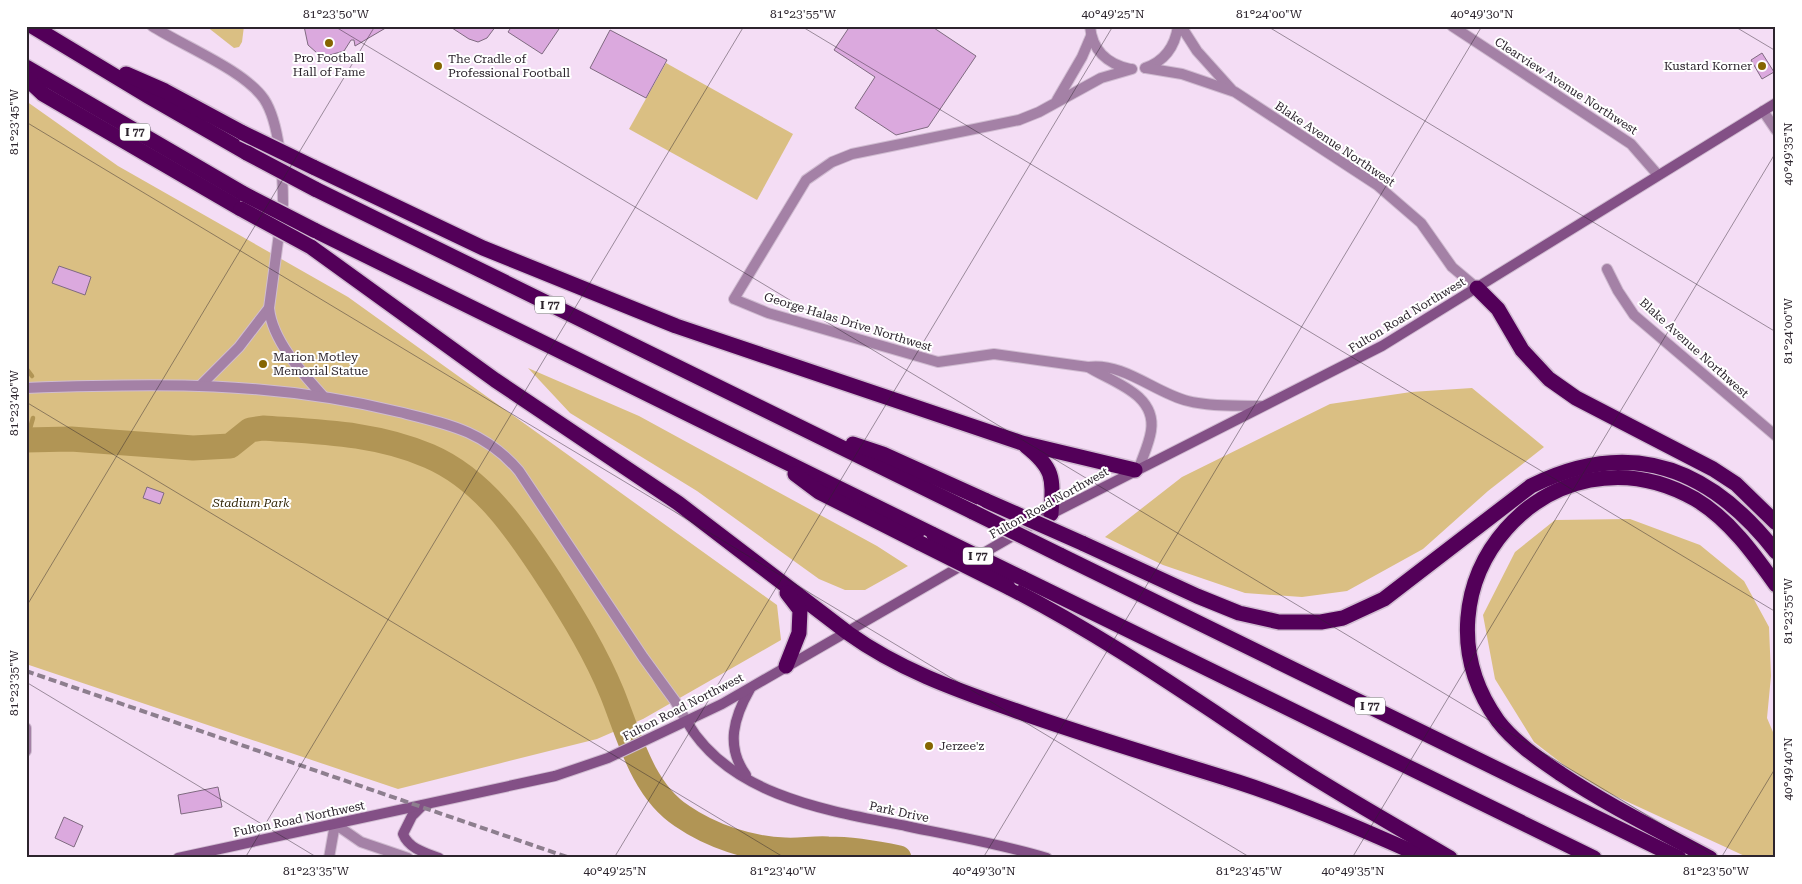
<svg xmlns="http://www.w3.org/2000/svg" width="1802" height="884" viewBox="0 0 1802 884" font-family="'Roboto Serif',serif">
<rect width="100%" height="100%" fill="#f4ddf5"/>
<g fill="#dabf83">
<polygon points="206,26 244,26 242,42 239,47 234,48"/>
<polygon points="666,63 793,134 757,200 629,129"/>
<polygon points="26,101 118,166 348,297 777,605 781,640 643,719 597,739 398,789 26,664"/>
<polygon points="528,368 639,416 877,546 908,566 865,590 845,590 819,579 697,491 570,413"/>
<polygon points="1472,388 1544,447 1488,491 1423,549 1347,591 1302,597 1245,593 1163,565 1105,537 1182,477 1330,404 1411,392"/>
<polygon points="1630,519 1700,545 1744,581 1769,627 1771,676 1767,718 1776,739 1776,853 1769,858 1749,858 1587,783 1534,742 1495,679 1483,615 1515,552 1555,520"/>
</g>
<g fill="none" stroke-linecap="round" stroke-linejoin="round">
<g stroke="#b19555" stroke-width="4.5">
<polyline points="26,368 32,376"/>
<polyline points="26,442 33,418"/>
</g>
<path stroke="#b19555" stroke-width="25" d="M26 440 71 439 193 448 230 446 250 430 263 428C320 432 376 433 429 456 485 480 519 533 551 582 574 618 596 654 612 693 629 735 642 790 682 816 711 836 750 849 785 850 799 851 814 848 828 849 852 849 876 853 899 858"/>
</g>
<g fill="#dba9de" stroke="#7f6a80">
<polygon points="304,26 389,26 355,46 354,40 351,40 344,51 326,56 317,53 308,45"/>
<polygon points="449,26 496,26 487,38 478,42 469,39"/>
<polygon points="512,26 561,26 542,54 508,32"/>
<polygon points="850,26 931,26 976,56 928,127 896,135 855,108 875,77 834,50"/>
<polygon points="610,30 667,60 646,98 590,68"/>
<polygon points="1762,53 1774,72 1762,79 1751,60"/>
<polygon points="59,266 91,277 85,295 52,283"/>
<polygon points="147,487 164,493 160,504 143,498"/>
<polygon points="218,787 222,807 181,814 178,795"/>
<polygon points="64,817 83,826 74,847 55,838"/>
</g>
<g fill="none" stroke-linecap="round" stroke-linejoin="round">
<defs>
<g id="minor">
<path d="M152 26C183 46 244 70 264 99 280 123 283 176 283 204L269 308 239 347 202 384"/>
<path d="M1090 26C1092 50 1107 64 1130 69"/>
<polyline points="1181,26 1197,51 1232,90"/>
<polyline points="1452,26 1631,144 1658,175"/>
<path d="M1145 68C1165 61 1175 47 1178 26"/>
<polyline points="1146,68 1182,74 1235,92 1377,185 1421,223 1452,267 1477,288"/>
<path d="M1132 69 1101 78 1039 112 1019 120 852 154 832 162 806 180 734 299 768 313 938 362 994 354 1088 367C1124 362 1155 393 1188 401 1211 407 1238 405 1261 406"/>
<polyline points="1057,100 1082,57 1091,36"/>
<polyline points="1763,111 1776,130"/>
<polyline points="1607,269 1618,291 1634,315 1776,436"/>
<path d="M269 308C272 340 302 373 323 396"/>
<path d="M1088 367C1112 382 1157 394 1151 431 1149 444 1143 456 1139 468"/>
<path d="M26 388C155 383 273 381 399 412 448 424 485 431 519 471L643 657 675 701 687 722"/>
<polyline points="26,728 26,751"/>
</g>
<polyline id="tertiary" points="329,858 335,824 361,842 408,858"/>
<g id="secondary">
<path d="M687 722C730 796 829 811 906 826 953 836 1001 844 1047 858"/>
<path d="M746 775C725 746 734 717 750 689"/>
<path d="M423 805 412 816 403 834C409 849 426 853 439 858"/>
<polyline points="178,858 555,776 608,758 722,704 1051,514 1382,346 1776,103"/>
</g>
<g id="motorway">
<polyline points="32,26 148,96 247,153"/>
<polyline points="26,67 244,194"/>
<polyline points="126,74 165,91 243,133"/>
<polyline points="26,78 43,94 241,209"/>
<polyline points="313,167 483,248 676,326 1022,443 1135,470"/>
<polyline points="315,189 973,512"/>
<polyline points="314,230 934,535"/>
<path d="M311 247 495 380 678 503 848 633C898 669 954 689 1011 709 1086 736 1162 758 1238 782 1303 803 1365 831 1427 858"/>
<polyline points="1477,288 1498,309 1522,350 1549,379 1576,398 1713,469 1736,484 1776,523"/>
<polyline points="853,444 883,454 987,501"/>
<path d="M1026 446C1055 469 1053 479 1051 514"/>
<polyline points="795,474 819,492 920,543"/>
<path d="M1082 543 1197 596 1239 613 1279 622H1321L1343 618 1384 599 1531 486C1630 437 1710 467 1776 552"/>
<polyline points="1060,555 1679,858"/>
<polyline points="1022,578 1594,858"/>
<path d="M1008 587C1108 638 1199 703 1294 765 1345 798 1398 827 1450 858"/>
<polyline points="786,666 799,633 800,610 787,593"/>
<path d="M1710 858C1660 831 1609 806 1561 774 1539 759 1515 743 1498 721 1402 587 1550 417 1695 499 1729 519 1754 554 1776 585"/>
</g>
</defs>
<use href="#minor" stroke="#d0bcd1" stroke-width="12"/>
<use href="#tertiary" stroke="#d0bcd1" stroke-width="12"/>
<use href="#secondary" stroke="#d0bcd1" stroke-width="12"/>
<use href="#motorway" stroke="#d0bcd1" stroke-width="18"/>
<use href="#minor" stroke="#a481a6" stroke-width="10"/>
<use href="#tertiary" stroke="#a481a6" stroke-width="10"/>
<use href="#secondary" stroke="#835086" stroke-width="10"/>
<use href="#motorway" stroke="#530059" stroke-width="15"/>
<polyline stroke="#8d7e8e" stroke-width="4" stroke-dasharray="8 4" stroke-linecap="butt" points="26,671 570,858"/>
<defs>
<g id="motorway-bridge">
<polyline points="243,133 313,167"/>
<polyline points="247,153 315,189"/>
<polyline points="244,194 314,230"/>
<polyline points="241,209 311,247"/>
<polyline points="987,501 1082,543"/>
<polyline points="973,512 1060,555"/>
<polyline points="934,535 1022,578"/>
<polyline points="920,543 1008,587"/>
</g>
</defs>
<use href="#motorway-bridge" stroke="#d0bcd1" stroke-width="18" stroke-linecap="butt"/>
<use href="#motorway-bridge" stroke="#530059" stroke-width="15"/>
</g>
<path fill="none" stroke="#2c242d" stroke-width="1" stroke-opacity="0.45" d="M334 26 1718 858M801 26 1776 612M1267 26 1776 332M1734 26 1776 51M26 122 1251 858M26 402 785 858M26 607 375 26M26 682 318 858M245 858 744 26M614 858 1113 26M983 858 1482 26M1352 858 1776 152M1721 858 1776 767"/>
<g fill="#856500" stroke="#fff" stroke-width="2">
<circle cx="329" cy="43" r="5"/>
<circle cx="438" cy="66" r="5"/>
<circle cx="1762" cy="66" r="5"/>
<circle cx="263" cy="364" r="5"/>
<circle cx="929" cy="746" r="5"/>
</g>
<g text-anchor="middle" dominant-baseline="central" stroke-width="4" stroke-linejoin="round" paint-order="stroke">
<g fill="#fff" stroke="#6b666c" stroke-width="1">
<rect x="120" y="123.5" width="30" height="17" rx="4"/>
<rect x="535" y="296.5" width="30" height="17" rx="4"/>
<rect x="963" y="547.5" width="30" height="17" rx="4"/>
<rect x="1355" y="697.5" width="30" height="17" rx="4"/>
</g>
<g font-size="11" font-weight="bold" fill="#2c242d">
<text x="135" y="132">I 77</text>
<text x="550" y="305">I 77</text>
<text x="978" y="556">I 77</text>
<text x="1370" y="706">I 77</text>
</g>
<g font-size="12" fill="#2c242d" stroke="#fff" text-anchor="start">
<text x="329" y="58" text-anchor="middle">Pro Football<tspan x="329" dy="14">Hall of Fame</tspan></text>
<text x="448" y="59">The Cradle of<tspan x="448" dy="14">Professional Football</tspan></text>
<text x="1752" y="66" text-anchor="end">Kustard Korner</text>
<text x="273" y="357">Marion Motley<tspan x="273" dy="14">Memorial Statue</tspan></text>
<text x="939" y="746">Jerzee'z</text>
</g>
<g font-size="12" fill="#2c242d" stroke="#fff">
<text transform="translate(1566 86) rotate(33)">Clearview Avenue Northwest</text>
<text transform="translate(1335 144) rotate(34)">Blake Avenue Northwest</text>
<text transform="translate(1407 315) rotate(-31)">Fulton Road Northwest</text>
<text transform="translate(848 322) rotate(17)">George Halas Drive Northwest</text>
<text transform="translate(1694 348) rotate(42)">Blake Avenue Northwest</text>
<text transform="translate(1049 503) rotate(-29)">Fulton Road Northwest</text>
<text transform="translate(683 707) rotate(-27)">Fulton Road Northwest</text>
<text transform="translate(899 812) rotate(12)">Park Drive</text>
<text transform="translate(299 819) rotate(-12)">Fulton Road Northwest</text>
</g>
<g font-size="12" font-style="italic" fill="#35290b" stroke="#fff">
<text x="251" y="503">Stadium Park</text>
</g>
</g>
<rect width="1802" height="884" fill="none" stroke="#ffffff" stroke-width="55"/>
<rect x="28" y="28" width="1746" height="828" fill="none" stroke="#2c242d" stroke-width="2"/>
<g font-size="12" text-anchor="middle" fill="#2c242d">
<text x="336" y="18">81°23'50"W</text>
<text x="803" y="18">81°23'55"W</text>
<text x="1113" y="18">40°49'25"N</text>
<text x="1269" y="18">81°24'00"W</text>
<text x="1482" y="18">40°49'30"N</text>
<text transform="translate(14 122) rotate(-90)" y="4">81°23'45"W</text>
<text transform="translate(1788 154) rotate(-90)" y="4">40°49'35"N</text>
<text transform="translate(1788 331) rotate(-90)" y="4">81°24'00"W</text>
<text transform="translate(14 403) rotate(-90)" y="4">81°23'40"W</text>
<text transform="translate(1788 611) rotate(-90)" y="4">81°23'55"W</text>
<text transform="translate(14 683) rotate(-90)" y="4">81°23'35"W</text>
<text transform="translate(1788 769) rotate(-90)" y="4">40°49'40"N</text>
<text x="316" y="875">81°23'35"W</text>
<text x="615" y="875">40°49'25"N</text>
<text x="783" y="875">81°23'40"W</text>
<text x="984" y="875">40°49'30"N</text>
<text x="1249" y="875">81°23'45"W</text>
<text x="1353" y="875">40°49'35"N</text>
<text x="1716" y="875">81°23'50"W</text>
</g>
</svg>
